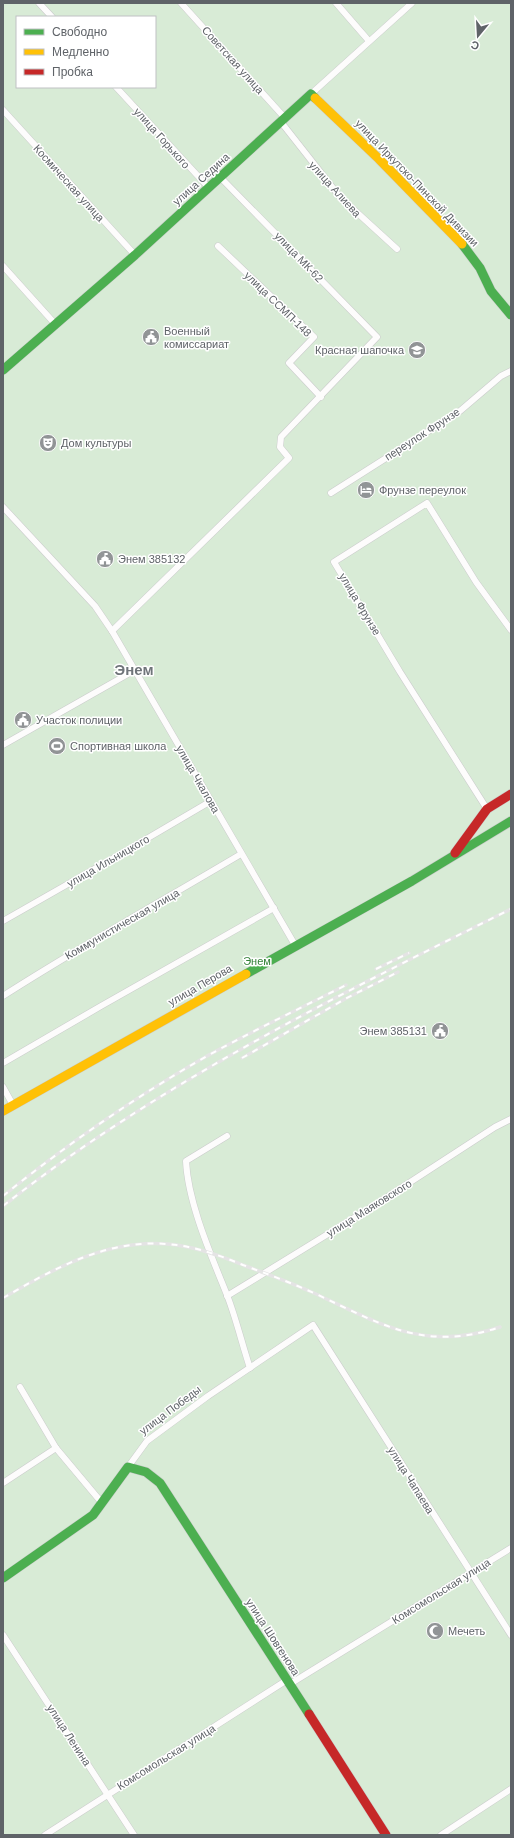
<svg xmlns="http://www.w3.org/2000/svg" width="514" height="1838" viewBox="0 0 514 1838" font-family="Helvetica,sans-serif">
<rect width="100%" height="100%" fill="#efeeea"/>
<path fill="#d8ebd6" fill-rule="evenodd" d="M3 3H511V1835H3ZM17 17H155V87H17Z"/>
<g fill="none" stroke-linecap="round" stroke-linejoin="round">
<defs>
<g id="street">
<polyline points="39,3 52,17"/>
<polyline points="181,3 285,118"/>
<polyline points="336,3 369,41"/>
<polyline points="116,87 209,188"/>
<polyline points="311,94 412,3"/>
<polyline points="3,110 135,255"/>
<polyline points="281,122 340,197 397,249"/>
<polyline points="218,246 314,337 289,363 321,397"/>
<polyline points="3,266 56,325"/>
<polyline points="331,493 460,411 501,376 511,371"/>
<polyline points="3,507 95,606 112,631 295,945"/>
<polyline points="112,631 289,458 280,447 281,437 377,337 220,177"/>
<polyline points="3,745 135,670"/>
<polyline points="487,809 400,672 334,562 427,503 476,582 511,630"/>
<polyline points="3,921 131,848 211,801"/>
<path d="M3 996C81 946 162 901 241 854"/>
<polyline points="3,1063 101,1006 274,908"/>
<polyline points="3,1087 13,1105"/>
<path d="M227 1136 186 1161C188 1203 211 1255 227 1295 236 1318 242 1344 250 1368"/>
<polyline points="227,1296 375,1205 495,1127 511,1119"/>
<polyline points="20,1387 56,1448 102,1503"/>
<polyline points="128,1467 147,1441 208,1396 313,1325 511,1635"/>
<polyline points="3,1483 56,1448"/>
<polyline points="3,1635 134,1835"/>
<polyline points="290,1684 511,1548"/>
<polyline points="45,1835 287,1680"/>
<polyline points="441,1835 511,1789"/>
</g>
<g id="fast">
<polyline points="462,244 480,268 491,291 511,315"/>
<polyline points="3,370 135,255 311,94 315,98"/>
<polyline points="246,974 412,881 511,821"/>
<polyline points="3,1578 93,1515 128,1467 146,1472 160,1483 309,1714"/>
</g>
<g id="slow">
<polyline points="315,98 379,159 462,244"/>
<polyline points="3,1111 246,974"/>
</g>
<g id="jam">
<polyline points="455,853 487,809 511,794"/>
<polyline points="309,1714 386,1835"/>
</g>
</defs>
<use href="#street" stroke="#cbcccc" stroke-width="7"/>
<use href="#fast" stroke="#cacacb" stroke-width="10"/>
<use href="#slow" stroke="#cacacb" stroke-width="10"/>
<use href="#jam" stroke="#cacacb" stroke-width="10"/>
<use href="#street" stroke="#fdfcfc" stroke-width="6"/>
<use href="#fast" stroke="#4caf50" stroke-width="9"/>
<use href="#slow" stroke="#ffc107" stroke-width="9"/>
<use href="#jam" stroke="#c62828" stroke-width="9"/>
<defs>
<g id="rail">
<polyline points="376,969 409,953"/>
<polyline points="242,1058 345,999 398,972"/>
<path d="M3 1196C65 1146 131 1100 200 1060 248 1033 297 1010 346 985"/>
<path d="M3 1206C158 1084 336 996 511 909"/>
<path d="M3 1298C53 1269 107 1239 167 1244 194 1246 219 1255 243 1265 267 1274 292 1283 316 1294 382 1325 426 1352 500 1327"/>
</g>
</defs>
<use href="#rail" stroke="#e4e4e4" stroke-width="3.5"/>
<use href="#rail" stroke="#fff" stroke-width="2" stroke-dasharray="6" stroke-linecap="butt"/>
</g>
<defs>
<symbol id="civic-disc" viewBox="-11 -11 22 22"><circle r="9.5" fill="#919496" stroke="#fff"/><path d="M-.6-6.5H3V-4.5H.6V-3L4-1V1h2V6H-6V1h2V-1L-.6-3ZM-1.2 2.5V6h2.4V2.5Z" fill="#fff"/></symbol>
<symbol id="school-disc" viewBox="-11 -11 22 22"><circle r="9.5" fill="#919496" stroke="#fff"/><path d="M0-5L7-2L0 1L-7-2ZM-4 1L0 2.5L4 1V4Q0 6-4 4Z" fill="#fff"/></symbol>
<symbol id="theatre-disc" viewBox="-11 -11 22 22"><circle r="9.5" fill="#919496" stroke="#fff"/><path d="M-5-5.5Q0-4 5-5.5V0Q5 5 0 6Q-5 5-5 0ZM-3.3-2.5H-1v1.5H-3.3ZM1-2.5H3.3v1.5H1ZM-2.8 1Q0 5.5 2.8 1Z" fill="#fff"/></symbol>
<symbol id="hotel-disc" viewBox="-11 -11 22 22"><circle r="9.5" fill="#919496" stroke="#fff"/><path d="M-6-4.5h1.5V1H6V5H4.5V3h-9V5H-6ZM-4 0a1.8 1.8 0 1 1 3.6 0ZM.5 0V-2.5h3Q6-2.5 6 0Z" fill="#fff"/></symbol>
<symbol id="stadium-disc" viewBox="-11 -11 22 22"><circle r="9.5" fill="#919496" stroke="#fff"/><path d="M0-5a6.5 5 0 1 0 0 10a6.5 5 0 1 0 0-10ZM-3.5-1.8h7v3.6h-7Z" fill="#fff"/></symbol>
<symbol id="mosque-disc" viewBox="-11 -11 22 22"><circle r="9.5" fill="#919496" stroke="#fff"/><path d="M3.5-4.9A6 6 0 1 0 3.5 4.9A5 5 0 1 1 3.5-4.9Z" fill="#fff"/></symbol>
</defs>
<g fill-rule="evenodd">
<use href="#civic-disc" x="141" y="327" width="20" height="20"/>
<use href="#school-disc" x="407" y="340" width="20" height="20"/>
<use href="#theatre-disc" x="38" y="433" width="20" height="20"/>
<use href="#hotel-disc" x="356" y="480" width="20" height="20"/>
<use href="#civic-disc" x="95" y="549" width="20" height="20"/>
<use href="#civic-disc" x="13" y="710" width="20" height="20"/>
<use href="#stadium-disc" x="47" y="736" width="20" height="20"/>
<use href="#civic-disc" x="430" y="1021" width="20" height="20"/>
<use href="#mosque-disc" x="425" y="1621" width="20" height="20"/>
</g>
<g text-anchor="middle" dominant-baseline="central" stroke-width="3" stroke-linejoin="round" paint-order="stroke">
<g font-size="11" fill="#5f6368" stroke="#fff">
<text transform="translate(233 60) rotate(48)">Советская улица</text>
<text transform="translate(162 138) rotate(48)">улица Горького</text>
<text transform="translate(201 179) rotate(-42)">улица Седина</text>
<text transform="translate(69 183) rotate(48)">Космическая улица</text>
<text transform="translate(417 183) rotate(46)">улица Иркутско-Пинской Дивизии</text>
<text transform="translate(335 189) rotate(48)">улица Алиева</text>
<text transform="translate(299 257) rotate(46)">улица МК-62</text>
<text transform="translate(278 304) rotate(44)">улица ССМП-148</text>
<text transform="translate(422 434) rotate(-33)">переулок Фрунзе</text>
<text transform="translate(360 604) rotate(59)">улица Фрунзе</text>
<text transform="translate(198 779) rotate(60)">улица Чкалова</text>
<text transform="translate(108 861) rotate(-30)">улица Ильницкого</text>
<text transform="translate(122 924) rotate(-30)">Коммунистическая улица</text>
<text transform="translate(200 985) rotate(-30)">улица Перова</text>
<text transform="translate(369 1208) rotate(-32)">улица Маяковского</text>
<text transform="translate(170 1410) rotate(-37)">улица Победы</text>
<text transform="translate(411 1480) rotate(58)">улица Чапаева</text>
<text transform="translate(441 1591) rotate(-32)">Комсомольская улица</text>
<text transform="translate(273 1637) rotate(57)">улица Шовгенова</text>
<text transform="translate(69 1735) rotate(57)">улица Ленина</text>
<text transform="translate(166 1757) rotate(-32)">Комсомольская улица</text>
</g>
<g font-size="11" fill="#5f6368" stroke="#fff" text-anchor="start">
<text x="164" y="331">Военный<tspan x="164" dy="13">комиссариат</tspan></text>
<text x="404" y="350" text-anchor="end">Красная шапочка</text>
<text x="61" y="443">Дом культуры</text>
<text x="379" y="490">Фрунзе переулок</text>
<text x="118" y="559">Энем 385132</text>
<text x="36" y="720">Участок полиции</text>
<text x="70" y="746">Спортивная школа</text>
<text x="427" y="1031" text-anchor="end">Энем 385131</text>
<text x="448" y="1631">Мечеть</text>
</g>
<g font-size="11" fill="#348238" stroke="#fff">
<text x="257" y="961">Энем</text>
</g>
<g font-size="15" font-weight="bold" fill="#70757a" stroke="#fff">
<text x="134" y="669">Энем</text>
</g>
</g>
<rect width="514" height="1838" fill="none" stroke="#5f6368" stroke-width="8"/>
<rect x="16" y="16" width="140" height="72" fill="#ffffff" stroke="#bfc1c3"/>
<rect x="24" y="29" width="20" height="6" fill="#4caf50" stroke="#bfc1c3"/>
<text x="52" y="36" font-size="12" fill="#5f6368">Свободно</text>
<rect x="24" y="49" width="20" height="6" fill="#ffc107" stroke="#bfc1c3"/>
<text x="52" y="56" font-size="12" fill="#5f6368">Медленно</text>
<rect x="24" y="69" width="20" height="6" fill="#c62828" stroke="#bfc1c3"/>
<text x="52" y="76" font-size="12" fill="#5f6368">Пробка</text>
<g transform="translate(478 36) rotate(198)" stroke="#ffffff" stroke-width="3" paint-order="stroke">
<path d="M0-3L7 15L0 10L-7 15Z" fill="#5f6368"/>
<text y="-6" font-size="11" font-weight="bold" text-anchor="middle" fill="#5f6368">С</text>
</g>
</svg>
